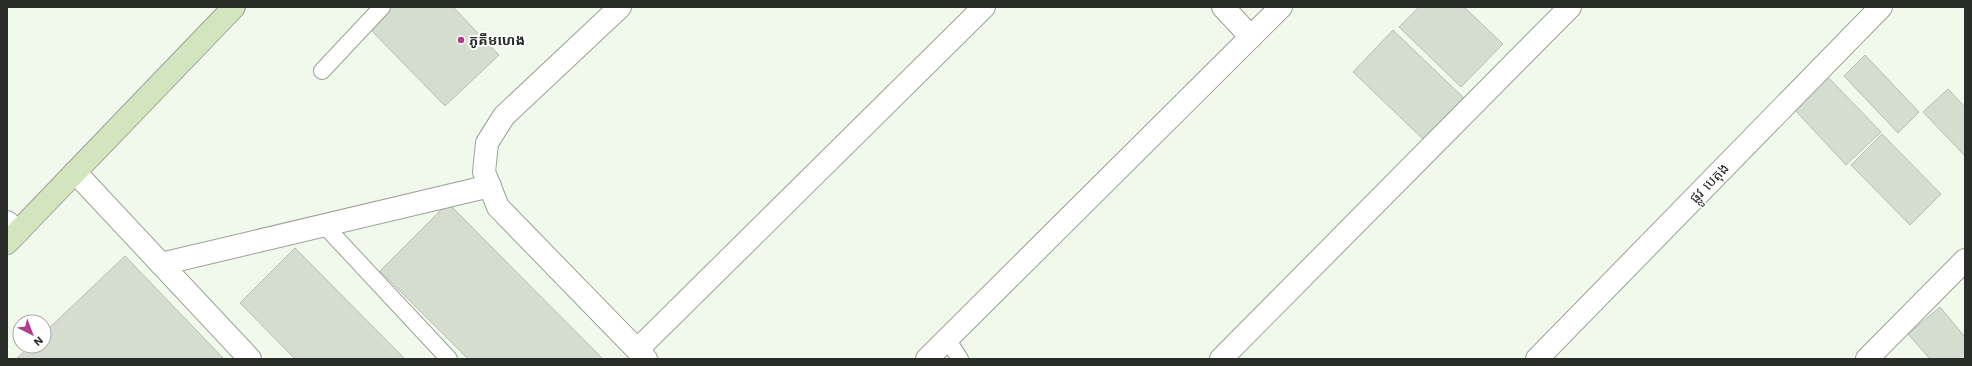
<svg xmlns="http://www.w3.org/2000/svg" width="1972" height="366" viewBox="0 0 1972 366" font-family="'Work Sans','Noto Sans Khmer',sans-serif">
<rect width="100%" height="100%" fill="#f1f8ec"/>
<g fill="#d5dcd0" stroke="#b8bfb3">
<polygon points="390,7 453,7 499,55 445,106 368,27"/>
<polygon points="1419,7 1464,7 1503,44 1461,87 1399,27"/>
<polygon points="1393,30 1466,100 1426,142 1353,72"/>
<polygon points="1865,55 1919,112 1898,133 1844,76"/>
<polygon points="1827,76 1881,132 1846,165 1793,108"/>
<polygon points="1948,89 1965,107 1965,156 1923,112"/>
<polygon points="1882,134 1941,194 1910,225 1851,165"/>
<polygon points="448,203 603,359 468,359 380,271"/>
<polygon points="295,248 405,359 295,359 240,303"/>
<polygon points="125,256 224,359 16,359 30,346 44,346 44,333"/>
<polygon points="1940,307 1965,337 1965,359 1930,359 1908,334"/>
</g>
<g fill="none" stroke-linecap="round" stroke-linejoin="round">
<defs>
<g id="service">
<polyline points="322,71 382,7"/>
<polyline points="324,225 449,359"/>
<polyline points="947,339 960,359"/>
</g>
<g id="minor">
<polyline points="620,7 504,116 487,143 484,172 498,207 646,359"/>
<polyline points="1223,7 1251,37"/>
<polyline points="75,172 250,359"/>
<polyline points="7,222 18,232"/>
<polyline points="161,264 490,186"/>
<polyline points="637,350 984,7"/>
<polyline points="927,359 1281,7"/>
<polyline points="1221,359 1570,7"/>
<polyline points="1537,359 1881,7"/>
<polyline points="1867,359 1965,260"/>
</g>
<polyline id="secondary" points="7,243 234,7"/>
</defs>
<use href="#service" stroke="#9ca297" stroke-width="18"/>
<use href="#minor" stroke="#9ca297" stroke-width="24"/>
<use href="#secondary" stroke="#9ca297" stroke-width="24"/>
<use href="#service" stroke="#fff" stroke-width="16"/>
<use href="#minor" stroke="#fff" stroke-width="22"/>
<use href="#secondary" stroke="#d3e5be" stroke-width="22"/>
</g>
<circle fill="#b33a8f" stroke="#fff" stroke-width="1.5" cx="461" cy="40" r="4"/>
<g text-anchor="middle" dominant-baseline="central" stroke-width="3.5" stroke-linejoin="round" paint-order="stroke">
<g font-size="14" font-weight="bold" fill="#292c27" stroke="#fff" text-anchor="start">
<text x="469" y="40">ភូគីមហេង</text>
</g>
<g font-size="14" fill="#292c27" stroke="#fff">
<text transform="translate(1709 183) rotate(-46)">ផ្លូវ បេតុង</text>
</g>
</g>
<rect width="1972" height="366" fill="none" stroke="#292c27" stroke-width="16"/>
<g transform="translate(32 334) rotate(138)"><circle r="19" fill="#ffffff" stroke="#a9aba9"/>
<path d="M0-3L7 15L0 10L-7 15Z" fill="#b33a8f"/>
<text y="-6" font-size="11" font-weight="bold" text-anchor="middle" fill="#292c27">N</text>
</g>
</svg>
